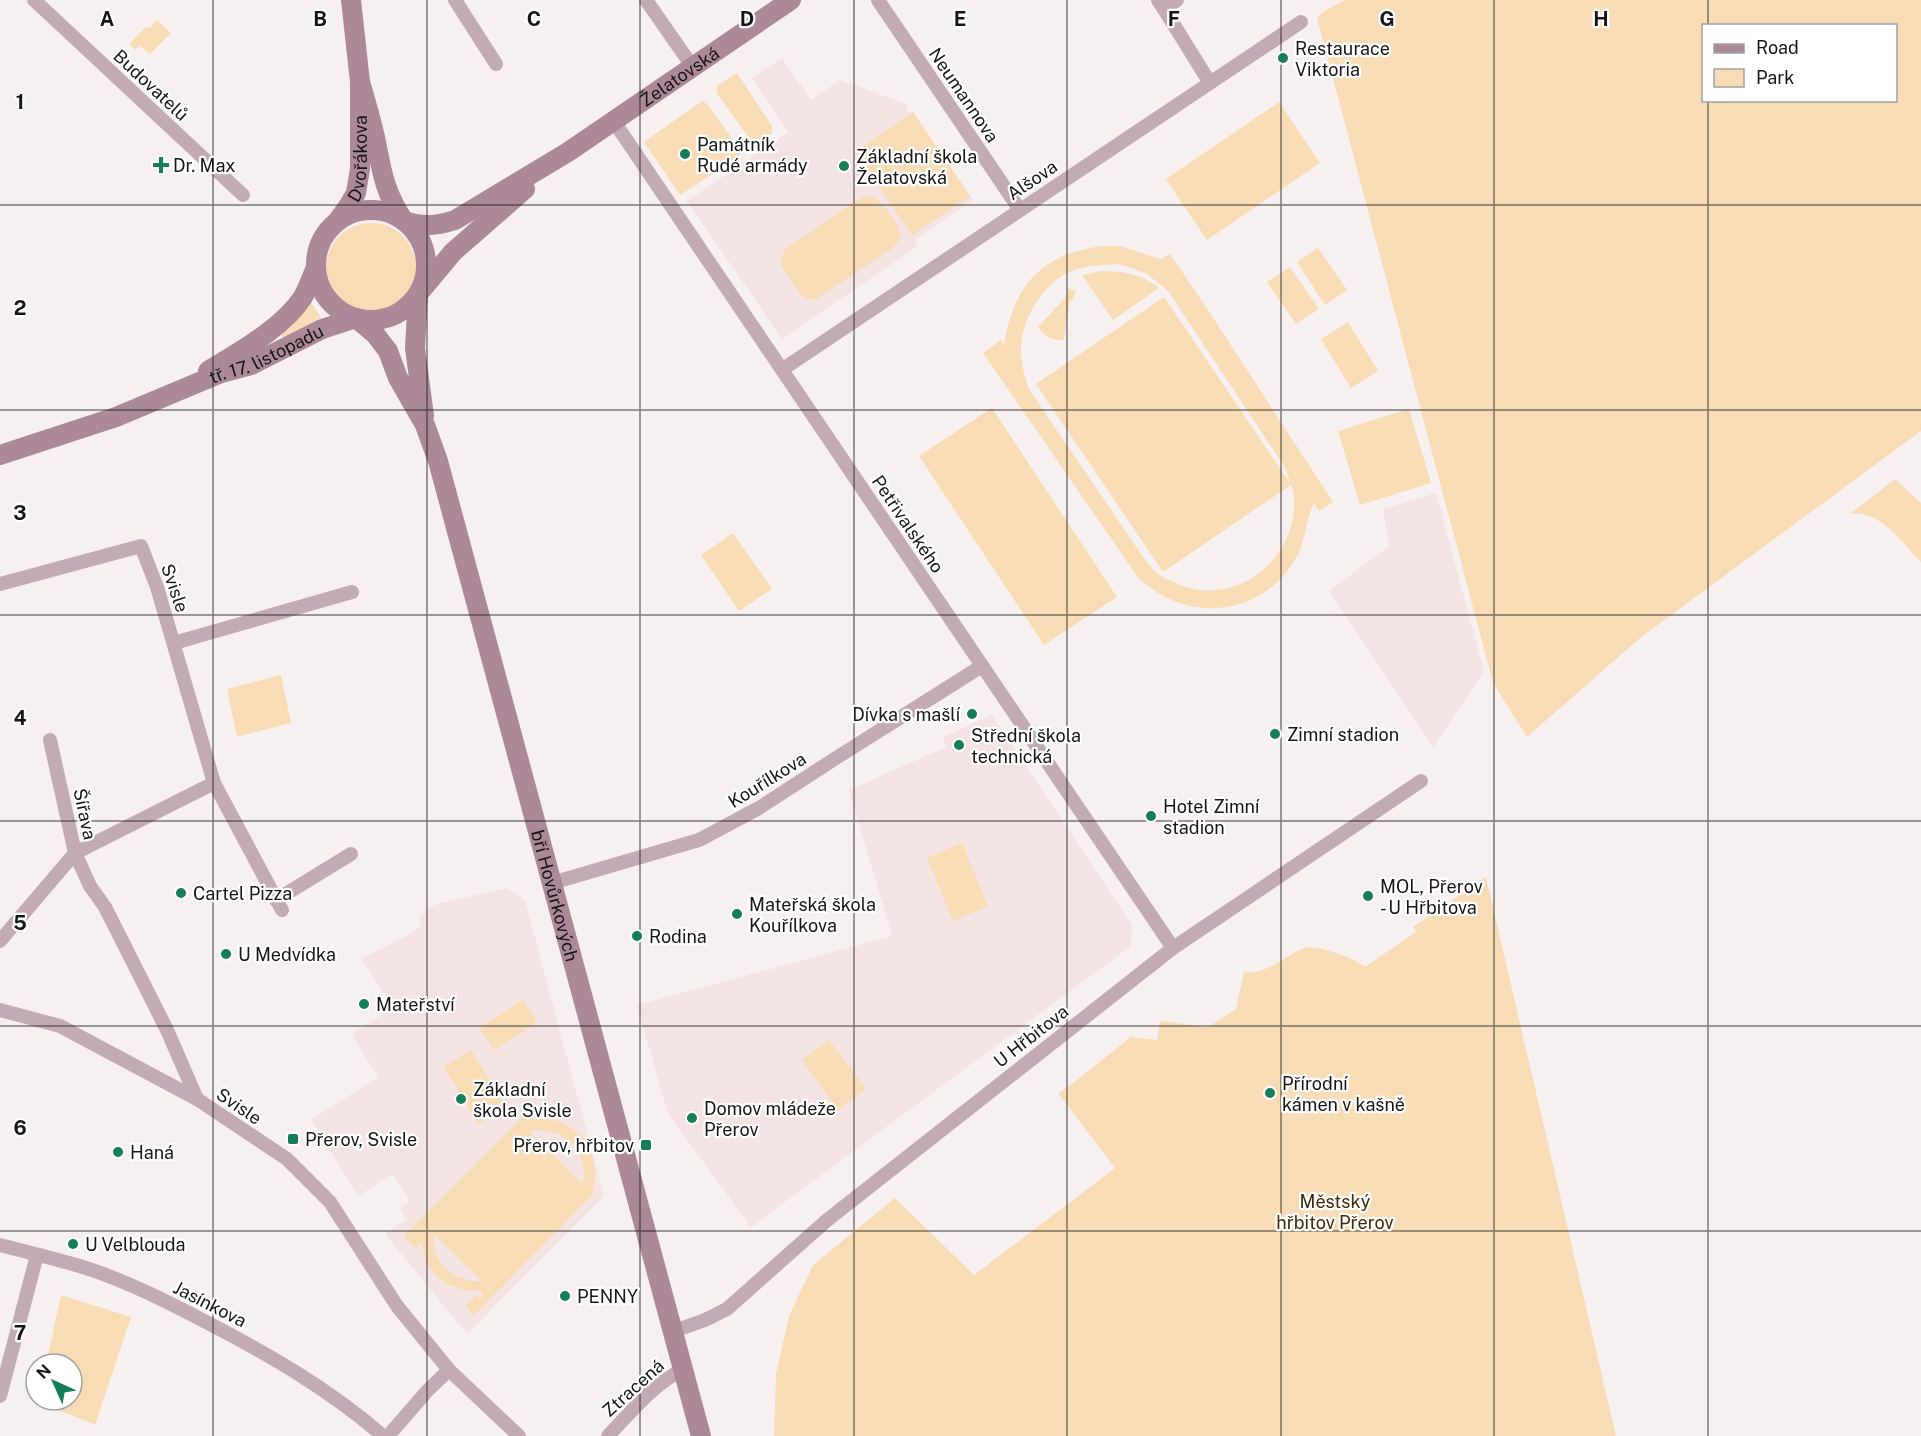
<svg xmlns="http://www.w3.org/2000/svg" width="1921" height="1436" viewBox="0 0 1921 1436" font-family="'Public Sans',sans-serif">
<rect width="100%" height="100%" fill="#f7f0f0"/>
<g fill="#f3e3e2">
<polygon points="782,58 811,100 840,80 907,104 907,111 913,112 973,200 915,240 918,246 782,339 687,201 788,132 752,78"/>
<polygon points="1436,493 1484,672 1433,747 1329,591 1389,546 1383,509"/>
<polygon points="992,715 1132,925 1131,946 751,1227 668,1114 637,1005 892,936 849,790 946,747 943,737"/>
<polygon points="506,888 525,900 604,1196 467,1334 385,1234 406,1220 400,1208 410,1201 393,1174 358,1196 311,1120 378,1077 352,1034 394,1007 361,959 414,932 421,925 419,917 434,905"/>
</g>
<g fill="#f8dcb6" fill-rule="evenodd">
<path d="M1345 0H1921V431L1640 638 1527 737 1493 683 1317 18 1324 11ZM1704 26H1896V100H1704Z"/>
<polygon points="157,20 171,33 150,54 139,46 135,50 129,44 146,27 149,28"/>
<polygon points="737,73 772,126 772,133 757,145 754,145 751,141 716,92 717,86"/>
<polygon points="702,101 707,104 741,151 739,157 680,195 644,142"/>
<polygon points="1279,102 1320,163 1207,240 1166,179"/>
<polygon points="913,112 970,196 912,235 855,152"/>
<path d="M871 196C881 200 903 227 900 239 899 240 894 246 894 247L816 299H808L801 295 782 267 781 258 785 249 862 197Z"/>
<circle cx="371" cy="268" r="45"/>
<path d="M1102 246H1120L1160 259 1170 254 1204 304 1333 502 1319 511 1314 503C1305 521 1306 542 1295 560 1259 618 1188 623 1139 579L983 353 1001 340 1004 345C1014 285 1041 254 1102 246ZM1120 264 1147 274 1168 291 1286 469 1290 483 1164 297 1036 384 1163 572 1291 485C1296 499 1294 512 1291 526 1277 576 1222 606 1174 582 1169 580 1162 577 1158 574 1153 570 1149 564 1145 560L1029 389C1023 372 1019 355 1022 338 1026 314 1043 286 1065 274 1082 265 1102 265 1120 264Z"/>
<polygon points="1318,248 1347,290 1325,305 1297,262"/>
<polygon points="1290,267 1319,309 1296,324 1267,282"/>
<path d="M1101 271C1122 271 1143 274 1159 288L1113 320 1082 275Z"/>
<path d="M1068 288 1076 291 1072 300H1070L1064 340C1052 341 1044 336 1038 327L1066 297Z"/>
<polygon points="311,303 321,317 284,339 280,333"/>
<polygon points="1348,322 1378,371 1351,388 1321,339"/>
<polygon points="992,408 1117,597 1044,645 919,456"/>
<polygon points="1409,409 1431,483 1360,505 1338,431"/>
<path d="M1895 479 1921 503V562C1902 543 1880 509 1850 514Z"/>
<polygon points="733,533 772,589 739,611 701,555"/>
<polygon points="281,675 291,723 237,737 227,689"/>
<polygon points="962,843 988,906 953,921 927,858"/>
<path d="M1486 877 1616 1436H774L776 1374 789 1316 813 1265 895 1198 974 1275 1115 1168 1058 1093 1068 1087 1131 1037 1157 1040 1160 1021 1208 1027 1236 1009 1244 972C1265 976 1284 956 1304 948 1316 944 1356 959 1365 967L1416 932 1413 927Z"/>
<polygon points="523,1000 537,1022 494,1050 479,1028"/>
<polygon points="829,1040 866,1089 838,1110 802,1060"/>
<polygon points="471,1050 506,1107 478,1124 444,1067"/>
<path d="M527 1112 535 1119C579 1116 603 1153 592 1195L474 1315 465 1306 477 1295 480 1298 483 1294 480 1291C448 1291 426 1276 422 1243L416 1248 404 1236ZM534 1130C567 1129 588 1151 583 1184L529 1132ZM434 1235H435L482 1281C456 1283 430 1264 434 1235Z"/>
<polygon points="61,1295 131,1317 95,1425 37,1401 72,1400 72,1364 46,1364"/>
</g>
<g fill="none" stroke-linecap="round" stroke-linejoin="round">
<g stroke="#c3abb6" stroke-width="14">
<polyline points="34,0 243,195"/>
<polyline points="455,0 496,64"/>
<polyline points="646,0 692,66"/>
<polyline points="878,0 1020,210"/>
<polyline points="1158,0 1164,9 1177,0"/>
<polyline points="1164,9 1210,83"/>
<polyline points="613,120 1173,948"/>
<polyline points="783,369 1301,22"/>
<polyline points="0,584 141,546 157,587 214,783 282,910"/>
<polyline points="174,643 352,592"/>
<polyline points="50,740 75,853 90,886 105,907 167,1030 197,1099"/>
<polyline points="552,883 699,840 759,808 836,758 982,666"/>
<polyline points="276,900 351,854"/>
<polyline points="0,941 75,853 214,783"/>
<polyline points="0,1010 60,1026 197,1099 287,1159 330,1202 397,1306 449,1370 519,1436"/>
<path d="M0 1245C28 1252 56 1259 83 1267 127 1281 168 1302 208 1323 270 1355 330 1390 383 1436"/>
<polyline points="674,1331 705,1320 727,1309 826,1221 1173,948 1421,781"/>
<polyline points="0,1396 37,1255"/>
<polyline points="388,1436 428,1390 449,1370"/>
<path d="M608 1436C631 1412 653 1384 684 1369"/>
</g>
<g stroke="#ab8998" stroke-width="20">
<path id="s1" d="M360 82C366 102 372 122 376 142 382 173 385 193 404 221 423 227 436 226 455 220L568 152 791 0"/>
<circle cx="371" cy="265" r="55"/>
<path id="s2" d="M339 219 349 205 356 193 360 169V82L351 0"/>
<path d="M208 371C239 352 283 328 303 297 308 288 312 277 316 267"/>
<polyline points="424,416 415,348 418,294 453,252 525,189"/>
<path id="s3" d="M0 455 116 417 221 373 251 365 322 329 356 318 375 334 388 351 398 378 425 425 438 461 701 1436"/>
</g>
</g>
<path fill="none" stroke="#171515" stroke-width="1.5" stroke-opacity="0.55" d="M213 0V1436M427 0V1436M640 0V1436M854 0V1436M1067 0V1436M1281 0V1436M1494 0V1436M1708 0V26M1708 100V1436M0 205H1921M0 410H1921M0 615H1921M0 821H1921M0 1026H1921M0 1231H1921"/>
<g fill="#167e57" stroke="#fff" stroke-width="2">
<circle cx="1283" cy="58" r="6"/>
<circle cx="685" cy="154" r="6"/>
<path d="M158 156h6v6h6v6h-6v6h-6v-6h-6v-6h6z"/>
<circle cx="844" cy="166" r="6"/>
<circle cx="972" cy="714" r="6"/>
<circle cx="1275" cy="734" r="6"/>
<circle cx="959" cy="745" r="6"/>
<circle cx="1151" cy="816" r="6"/>
<circle cx="181" cy="893" r="6"/>
<circle cx="1368" cy="896" r="6"/>
<circle cx="737" cy="914" r="6"/>
<circle cx="637" cy="936" r="6"/>
<circle cx="226" cy="954" r="6"/>
<circle cx="364" cy="1004" r="6"/>
<circle cx="1270" cy="1093" r="6"/>
<circle cx="461" cy="1099" r="6"/>
<circle cx="692" cy="1118" r="6"/>
<rect x="287" y="1133" width="12" height="12" rx="3"/>
<rect x="640" y="1139" width="12" height="12" rx="3"/>
<circle cx="118" cy="1152" r="6"/>
<circle cx="73" cy="1244" r="6"/>
<circle cx="565" cy="1296" r="6"/>
</g>
<g text-anchor="middle" dominant-baseline="central" stroke-width="4.5" stroke-linejoin="round" paint-order="stroke">
<g font-size="18" fill="#171515" stroke="#fff" text-anchor="start">
<text x="1295" y="48">Restaurace<tspan x="1295" dy="21">Viktoria</tspan></text>
<text x="697" y="144">Památník<tspan x="697" dy="21">Rudé armády</tspan></text>
<text x="856" y="156">Základní škola<tspan x="856" dy="21">Želatovská</tspan></text>
<text x="173" y="165">Dr. Max</text>
<text x="960" y="714" text-anchor="end">Dívka s mašlí</text>
<text x="1287" y="734">Zimní stadion</text>
<text x="971" y="735">Střední škola<tspan x="971" dy="21">technická</tspan></text>
<text x="1163" y="806">Hotel Zimní<tspan x="1163" dy="21">stadion</tspan></text>
<text x="1380" y="886">MOL, Přerov<tspan x="1380" dy="21">- U Hřbitova</tspan></text>
<text x="193" y="893">Cartel Pizza</text>
<text x="749" y="904">Mateřská škola<tspan x="749" dy="21">Kouřílkova</tspan></text>
<text x="649" y="936">Rodina</text>
<text x="238" y="954">U Medvídka</text>
<text x="376" y="1004">Mateřství</text>
<text x="1282" y="1083">Přírodní<tspan x="1282" dy="21">kámen v kašně</tspan></text>
<text x="473" y="1089">Základní<tspan x="473" dy="21">škola Svisle</tspan></text>
<text x="704" y="1108">Domov mládeže<tspan x="704" dy="21">Přerov</tspan></text>
<text x="305" y="1139">Přerov, Svisle</text>
<text x="634" y="1145" text-anchor="end">Přerov, hřbitov</text>
<text x="130" y="1152">Haná</text>
<text x="85" y="1244">U Velblouda</text>
<text x="577" y="1296">PENNY</text>
</g>
<g font-size="18" fill="#171515" stroke="#fff">
<text stroke="none"><textPath href="#s1" startOffset="465">Želatovská</textPath></text>
<text transform="translate(151 85) rotate(43)">Budovatelů</text>
<text transform="translate(964 95) rotate(56)">Neumannova</text>
<text stroke="none"><textPath href="#s2" startOffset="66">Dvořákova</textPath></text>
<text transform="translate(1032 180) rotate(-34)">Alšova</text>
<text stroke="none"><textPath href="#s3" startOffset="285">tř. 17. listopadu</textPath></text>
<text transform="translate(908 524) rotate(56)">Petřivalského</text>
<text transform="translate(175 588) rotate(71)">Svisle</text>
<text transform="translate(767 780) rotate(-32)">Kouřílkova</text>
<text transform="translate(85 814) rotate(78)">Šířava</text>
<text stroke="none"><textPath href="#s3" startOffset="1000">bří Hovůrkových</textPath></text>
<text transform="translate(1031 1036) rotate(-38)">U Hřbitova</text>
<text transform="translate(239 1106) rotate(34)">Svisle</text>
<text transform="translate(210 1304) rotate(27)">Jasínkova</text>
<text transform="translate(633 1388) rotate(-42)">Ztracená</text>
</g>
<g font-size="18" fill="#402a06" stroke="#fff">
<text x="1335" y="1201">Městský<tspan x="1335" dy="21">hřbitov Přerov</tspan></text>
</g>
</g>
<g font-size="20" text-anchor="middle" font-weight="bold" fill="#171515" stroke="#fff" stroke-width="4.5" stroke-linejoin="round" paint-order="stroke">
<text x="107" y="26">A</text>
<text x="320" y="26">B</text>
<text x="534" y="26">C</text>
<text x="747" y="26">D</text>
<text x="960" y="26">E</text>
<text x="1174" y="26">F</text>
<text x="1387" y="26">G</text>
<text x="1601" y="26">H</text>
<text x="20" y="109">1</text>
<text x="20" y="315">2</text>
<text x="20" y="520">3</text>
<text x="20" y="725">4</text>
<text x="20" y="930">5</text>
<text x="20" y="1135">6</text>
<text x="20" y="1340">7</text>
</g>
<rect x="1702" y="24" width="195" height="78" fill="#ffffff" stroke="#a2a1a1" stroke-width="1.5"/>
<rect x="1714" y="44" width="30" height="9" fill="#ab8998" stroke="#a2a1a1" stroke-width="1.5"/>
<text x="1756" y="54" font-size="18" fill="#171515">Road</text>
<rect x="1714" y="69" width="30" height="18" fill="#f8dcb6" stroke="#a2a1a1" stroke-width="1.5"/>
<text x="1756" y="84" font-size="18" fill="#171515">Park</text>
<g transform="translate(54 1382) rotate(315)"><circle r="28" fill="#ffffff" stroke="#a2a1a1" stroke-width="1.5"/>
<path d="M0-4.5L10 22L0 15L-10 22Z" fill="#167e57"/>
<text y="-9" font-size="16" font-weight="bold" text-anchor="middle" fill="#171515">N</text>
</g>
</svg>
